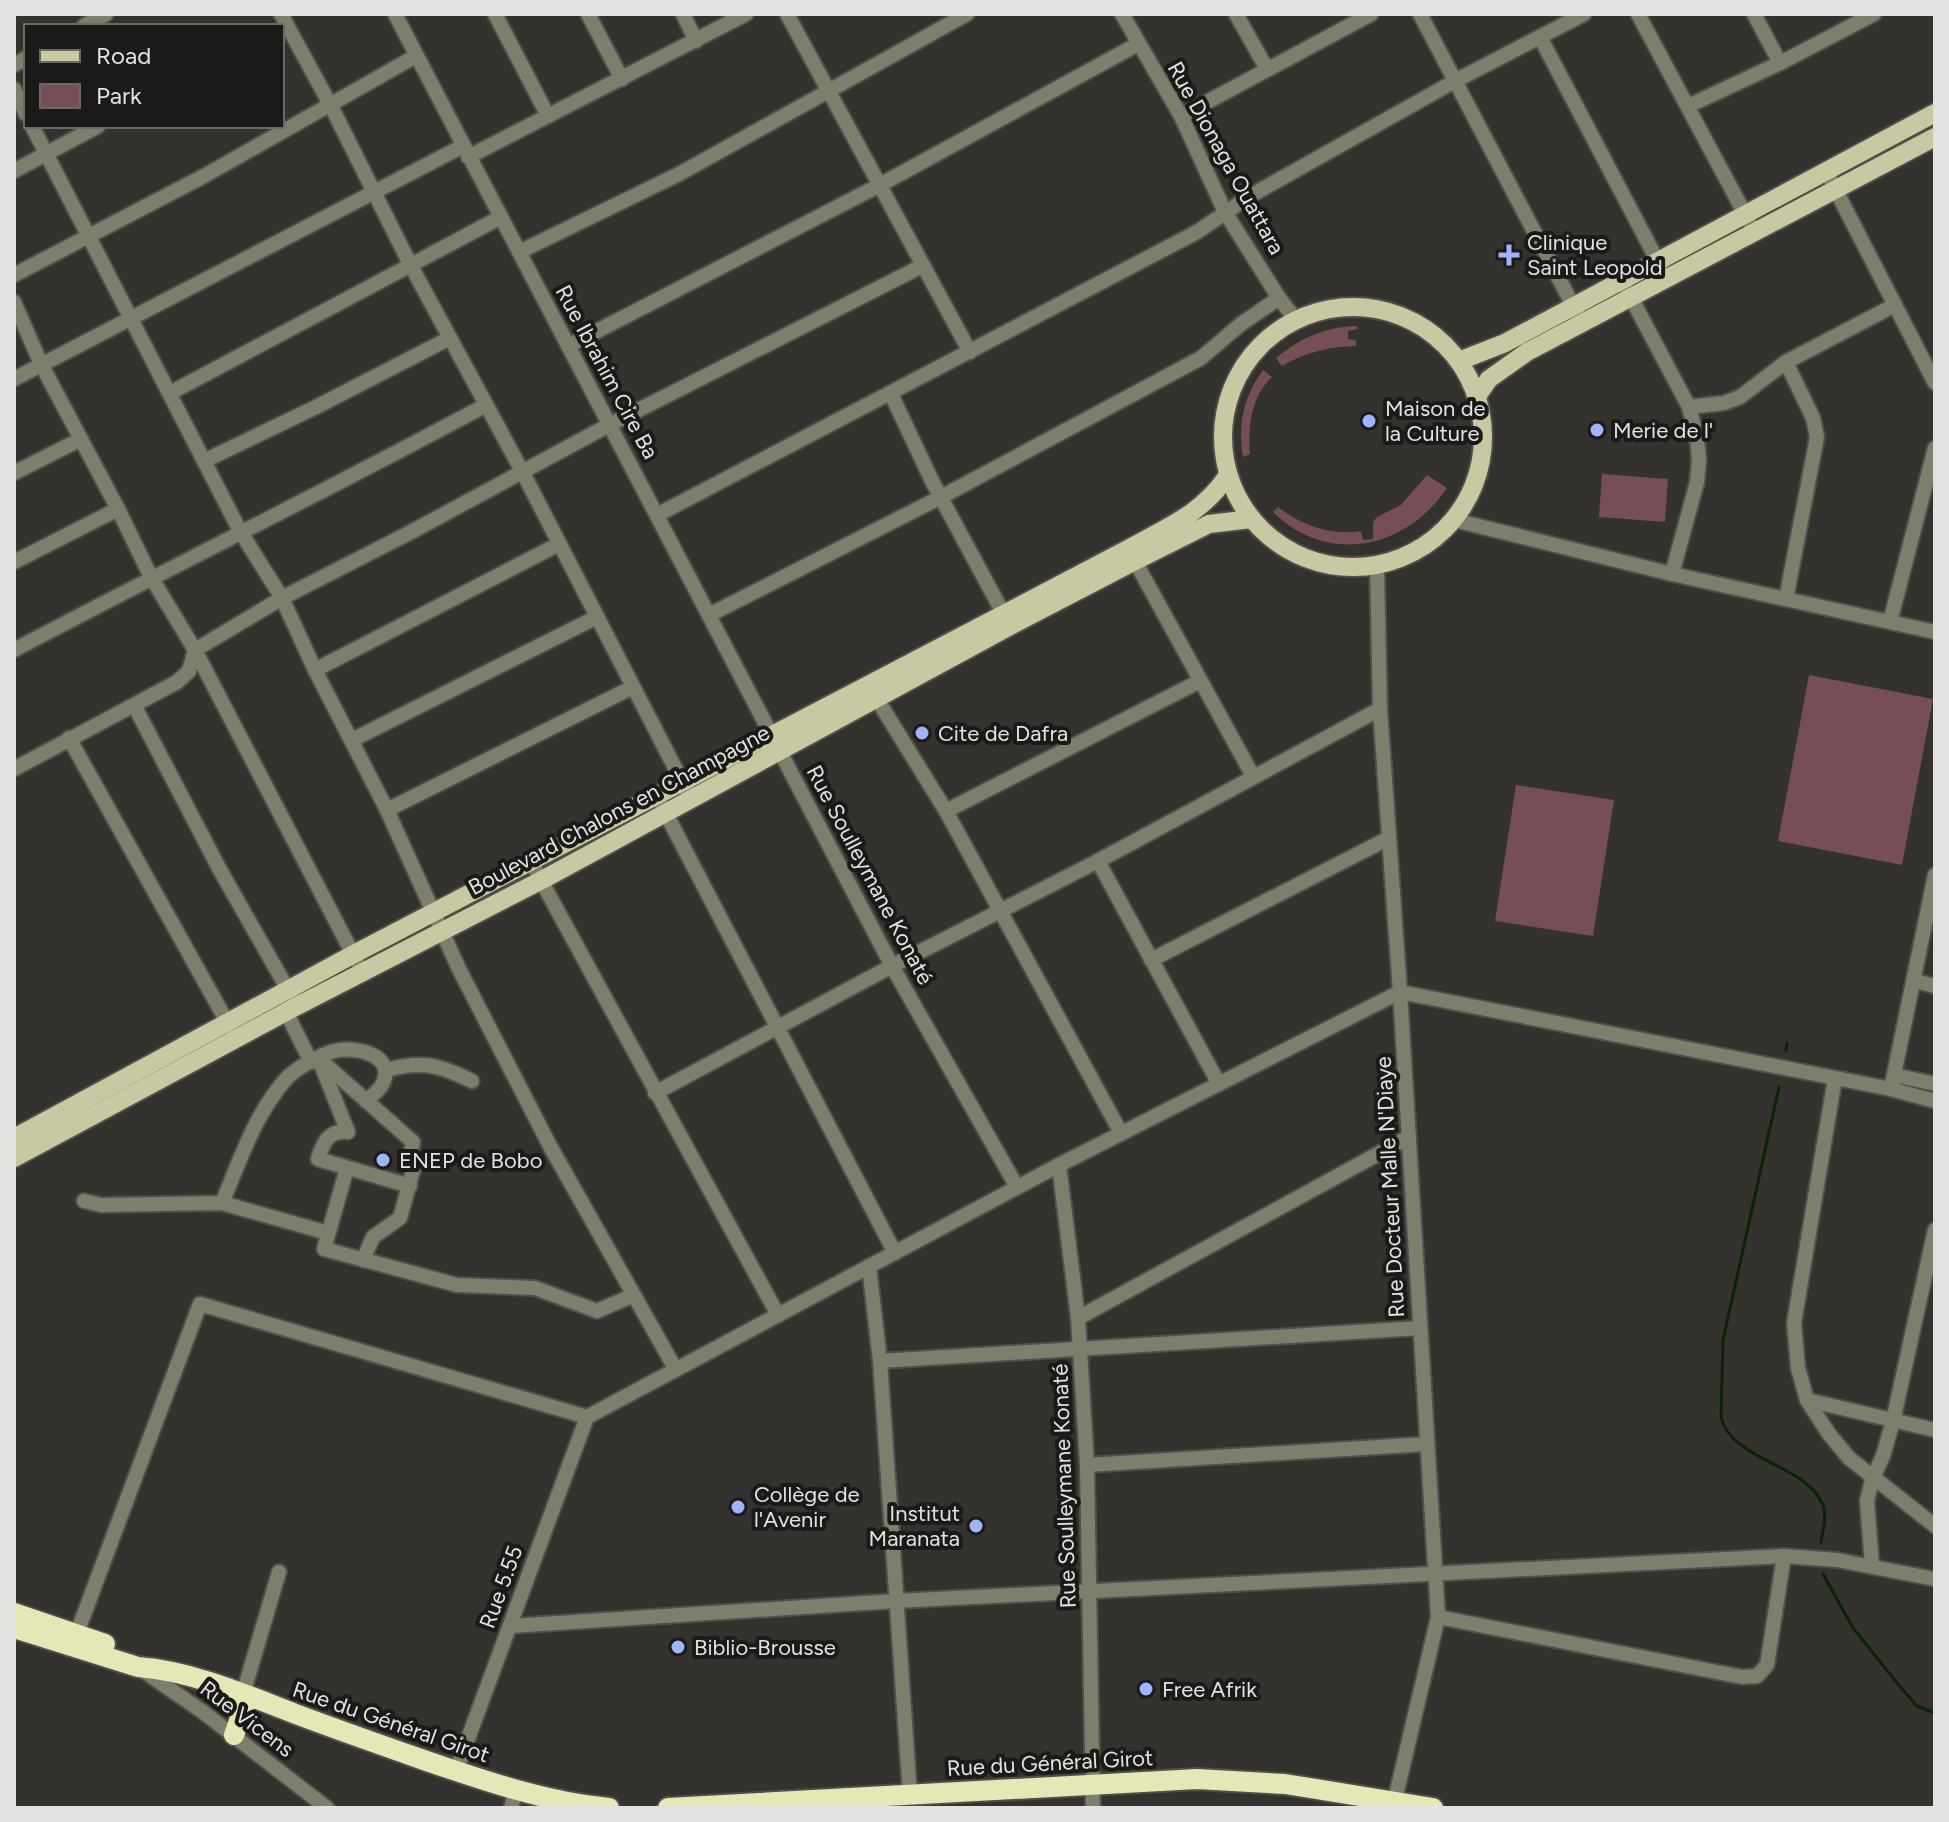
<svg xmlns="http://www.w3.org/2000/svg" width="1949" height="1822" viewBox="0 0 1949 1822" font-family="Figtree,sans-serif">
<rect width="100%" height="100%" fill="#34322e"/>
<g fill="#754f55">
<path d="M1357 326 1358 329 1348 331V339L1356 340V346C1328 347 1306 352 1282 366L1276 358C1300 338 1325 327 1357 326Z"/>
<path d="M1263 370 1272 377C1251 397 1248 426 1250 454L1243 457C1238 423 1243 398 1263 370Z"/>
<polygon points="1602,474 1668,479 1665,522 1599,517"/>
<path d="M1427 475 1447 488C1406 549 1328 566 1273 512L1278 507C1303 526 1330 536 1361 531L1363 540 1373 539V522L1377 517 1401 505Z"/>
<polygon points="1809,675 1933,699 1902,865 1778,841"/>
<polygon points="1516,785 1614,800 1593,936 1495,921"/>
</g>
<g fill="none" stroke-linecap="round" stroke-linejoin="round">
<g stroke="#082305" stroke-width="3">
<polyline points="1786,1051 1787,1043"/>
<path d="M1779 1087 1723 1340 1721 1417C1731 1461 1807 1464 1823 1505 1827 1516 1823 1530 1821 1542"/>
<polyline points="1823,1574 1853,1628 1897,1683 1917,1706 1935,1713"/>
</g>
<defs>
<g id="minor">
<polyline points="281,14 331,106 410,264 522,471 687,791"/>
<polyline points="395,14 892,966 1017,1187"/>
<polyline points="495,14 548,116"/>
<polyline points="588,14 622,79"/>
<polyline points="683,14 696,41"/>
<polyline points="787,14 970,352"/>
<polyline points="1122,14 1181,116 1225,212 1279,298 1296,320"/>
<polyline points="1236,14 1267,69"/>
<polyline points="1420,14 1578,315"/>
<polyline points="1638,14 1754,231"/>
<polyline points="1754,14 1780,63"/>
<polyline points="84,26 106,14"/>
<polyline points="1540,37 1666,277"/>
<polyline points="14,65 26,58"/>
<polyline points="14,89 26,114"/>
<polyline points="1688,106 1780,63 1874,14"/>
<polyline points="1181,116 1371,14"/>
<polyline points="32,126 240,531 282,598 315,670 387,810 459,969 550,1146 676,1370"/>
<polyline points="468,157 746,14"/>
<polyline points="14,171 98,126"/>
<polyline points="1827,173 1935,383"/>
<polyline points="519,252 679,174 967,14"/>
<polyline points="14,275 204,176 416,56"/>
<polyline points="1627,290 1689,407 1697,437 1699,461 1697,482 1672,574"/>
<polyline points="14,302 41,364 118,509 151,577 195,650 357,962"/>
<polyline points="568,346 878,186 1138,44"/>
<polyline points="14,379 463,146"/>
<polyline points="170,393 501,217"/>
<polyline points="891,394 933,483 1008,622"/>
<polyline points="1689,407 1724,403 1740,397 1786,362 1895,305"/>
<polyline points="206,460 316,407 450,338"/>
<polyline points="14,473 81,439"/>
<polyline points="657,515 1197,232 1250,196 1455,81 1584,14"/>
<polyline points="1454,520 1672,574 1935,632"/>
<polyline points="1130,552 1253,776"/>
<polyline points="14,562 118,509"/>
<polyline points="1377,566 1380,709 1400,992 1438,1617 1393,1808"/>
<polyline points="1786,599 1817,437 1813,418 1786,362"/>
<polyline points="709,615 941,497 1201,358 1241,324 1279,298"/>
<polyline points="1890,622 1935,448"/>
<path d="M14 650C171 567 330 489 486 405"/>
<polyline points="315,670 559,544"/>
<polyline points="872,691 946,811 1121,1133"/>
<polyline points="134,705 220,870 291,995"/>
<polyline points="69,738 231,1029"/>
<polyline points="352,740 597,617"/>
<polyline points="14,769 177,682 189,671 195,650 282,598 411,532 609,425 922,266"/>
<polyline points="662,806 895,1253"/>
<polyline points="387,810 633,687"/>
<polyline points="946,811 1200,681"/>
<polyline points="1098,861 1219,1084"/>
<polyline points="531,862 778,1315"/>
<polyline points="1151,960 1389,838"/>
<polyline points="1915,981 1935,986"/>
<polyline points="286,1012 311,1062"/>
<polyline points="318,1058 413,1142 409,1162 414,1167 400,1218 373,1237 363,1260"/>
<path d="M320 1062 348 1132C328 1130 323 1143 318 1159L410 1186"/>
<path d="M386 1070C422 1060 439 1065 472 1081"/>
<polyline points="1894,1075 1935,1084"/>
<polyline points="1835,1078 1794,1323 1798,1368 1807,1400 1829,1434 1849,1458 1935,1526"/>
<polyline points="1891,1089 1935,875"/>
<polyline points="655,1093 892,966 1098,861 1380,709"/>
<polyline points="1059,1165 1078,1318 1087,1465 1093,1808"/>
<polyline points="347,1168 324,1249 457,1285 535,1288 597,1311 634,1295"/>
<polyline points="84,1201 101,1205 222,1203 328,1233"/>
<path d="M222 1203C240 1160 255 1114 286 1079 296 1068 320 1055 334 1051 354 1046 396 1054 383 1083 380 1090 372 1096 366 1101"/>
<polyline points="869,1266 880,1361 910,1795"/>
<polyline points="1078,1318 1409,1137"/>
<polyline points="880,1361 1420,1328"/>
<polyline points="1807,1400 1935,1430"/>
<polyline points="1087,1465 1427,1444"/>
<polyline points="1872,1566 1867,1501 1872,1480 1883,1456 1893,1421 1935,1230"/>
<polyline points="1438,1617 1742,1677 1757,1676 1767,1665 1784,1556"/>
<polyline points="511,1626 896,1601 1784,1556 1837,1560 1935,1579"/>
<polyline points="74,1641 200,1304 587,1417 1059,1165 1400,992 1891,1089 1935,1101"/>
<polyline points="141,1669 203,1712 327,1808"/>
<polyline points="243,1694 279,1572"/>
<polyline points="456,1771 587,1417"/>
<polyline points="511,1808 516,1790"/>
</g>
<g id="major">
<circle cx="1353" cy="437" r="130"/>
<polyline points="1459,361 1505,343 1935,113"/>
<polyline points="1477,396 1489,379 1527,352 1935,137"/>
<path d="M14 1138 354 954 1128 549C1167 527 1202 514 1228 475"/>
<polyline points="14,1158 297,1006 542,880 1010,626 1135,561 1209,524 1251,519"/>
</g>
<g id="highway">
<polyline points="14,1613 105,1644"/>
<path d="M14 1628 138 1667C193 1671 249 1696 301 1716 341 1731 381 1745 421 1759 482 1780 545 1802 609 1808"/>
<polyline points="234,1735 248,1696"/>
<polyline points="668,1808 1197,1779 1285,1784 1433,1808"/>
</g>
</defs>
<use href="#minor" stroke="#504e4a" stroke-width="18"/>
<use href="#major" stroke="#504e4a" stroke-width="22"/>
<use href="#highway" stroke="#504e4a" stroke-width="24"/>
<use href="#minor" stroke="#7d7e6b" stroke-width="14"/>
<use href="#major" stroke="#c8c9a2" stroke-width="18"/>
<use href="#highway" stroke="#e6e7b7" stroke-width="20"/>
</g>
<g fill="#9eb4fd" stroke="#1b1a18" stroke-width="3">
<path d="M1505 243h8v8h8v8h-8v8h-8v-8h-8v-8h8z"/>
<circle cx="1369" cy="421" r="8"/>
<circle cx="1597" cy="430" r="8"/>
<circle cx="922" cy="733" r="8"/>
<circle cx="383" cy="1160" r="8"/>
<circle cx="738" cy="1507" r="8"/>
<circle cx="976" cy="1526" r="8"/>
<circle cx="678" cy="1647" r="8"/>
<circle cx="1146" cy="1689" r="8"/>
</g>
<g text-anchor="middle" dominant-baseline="central" stroke-width="8" stroke-linejoin="round" paint-order="stroke">
<g font-size="22" fill="#e4e2e0" stroke="#1b1a18">
<text transform="translate(1226 158) rotate(61)">Rue Dionaga Ouattara</text>
<text transform="translate(607 372) rotate(62)">Rue Ibrahim Cire Ba</text>
<text transform="translate(619 810) rotate(-28)">Boulevard Chalons en Champagne</text>
<text transform="translate(870 875) rotate(62)">Rue Soulleymane Konaté</text>
<text transform="translate(1390 1187) rotate(-93)">Rue Docteur Malle N'Diaye</text>
<text transform="translate(1064 1486) rotate(-92)">Rue Soulleymane Konaté</text>
<text transform="translate(501 1587) rotate(-70)">Rue 5.55</text>
<text transform="translate(247 1719) rotate(37)">Rue Vicens</text>
<text transform="translate(391 1722) rotate(19)">Rue du Général Girot</text>
<text transform="translate(1050 1763) rotate(-3)">Rue du Général Girot</text>
</g>
<g font-size="22" fill="#e4e2e0" stroke="#1b1a18" text-anchor="start">
<text x="1527" y="242">Clinique<tspan x="1527" dy="25">Saint Leopold</tspan></text>
<text x="1385" y="408">Maison de<tspan x="1385" dy="25">la Culture</tspan></text>
<text x="1613" y="430">Merie de l'</text>
<text x="938" y="733">Cite de Dafra</text>
<text x="399" y="1160">ENEP de Bobo</text>
<text x="754" y="1494">Collège de<tspan x="754" dy="25">l'Avenir</tspan></text>
<text x="960" y="1513" text-anchor="end">Institut<tspan x="960" dy="25">Maranata</tspan></text>
<text x="694" y="1647">Biblio-Brousse</text>
<text x="1162" y="1689">Free Afrik</text>
</g>
</g>
<rect width="1949" height="1822" fill="none" stroke="#e4e2e0" stroke-width="32"/>
<rect x="24" y="24" width="260" height="104" fill="#1b1a18" stroke="#6b6a68" stroke-width="2"/>
<rect x="40" y="50" width="40" height="12" fill="#c8c9a2" stroke="#6b6a68" stroke-width="2"/>
<text x="96" y="64" font-size="24" fill="#e4e2e0">Road</text>
<rect x="40" y="84" width="40" height="24" fill="#754f55" stroke="#6b6a68" stroke-width="2"/>
<text x="96" y="104" font-size="24" fill="#e4e2e0">Park</text>
</svg>
